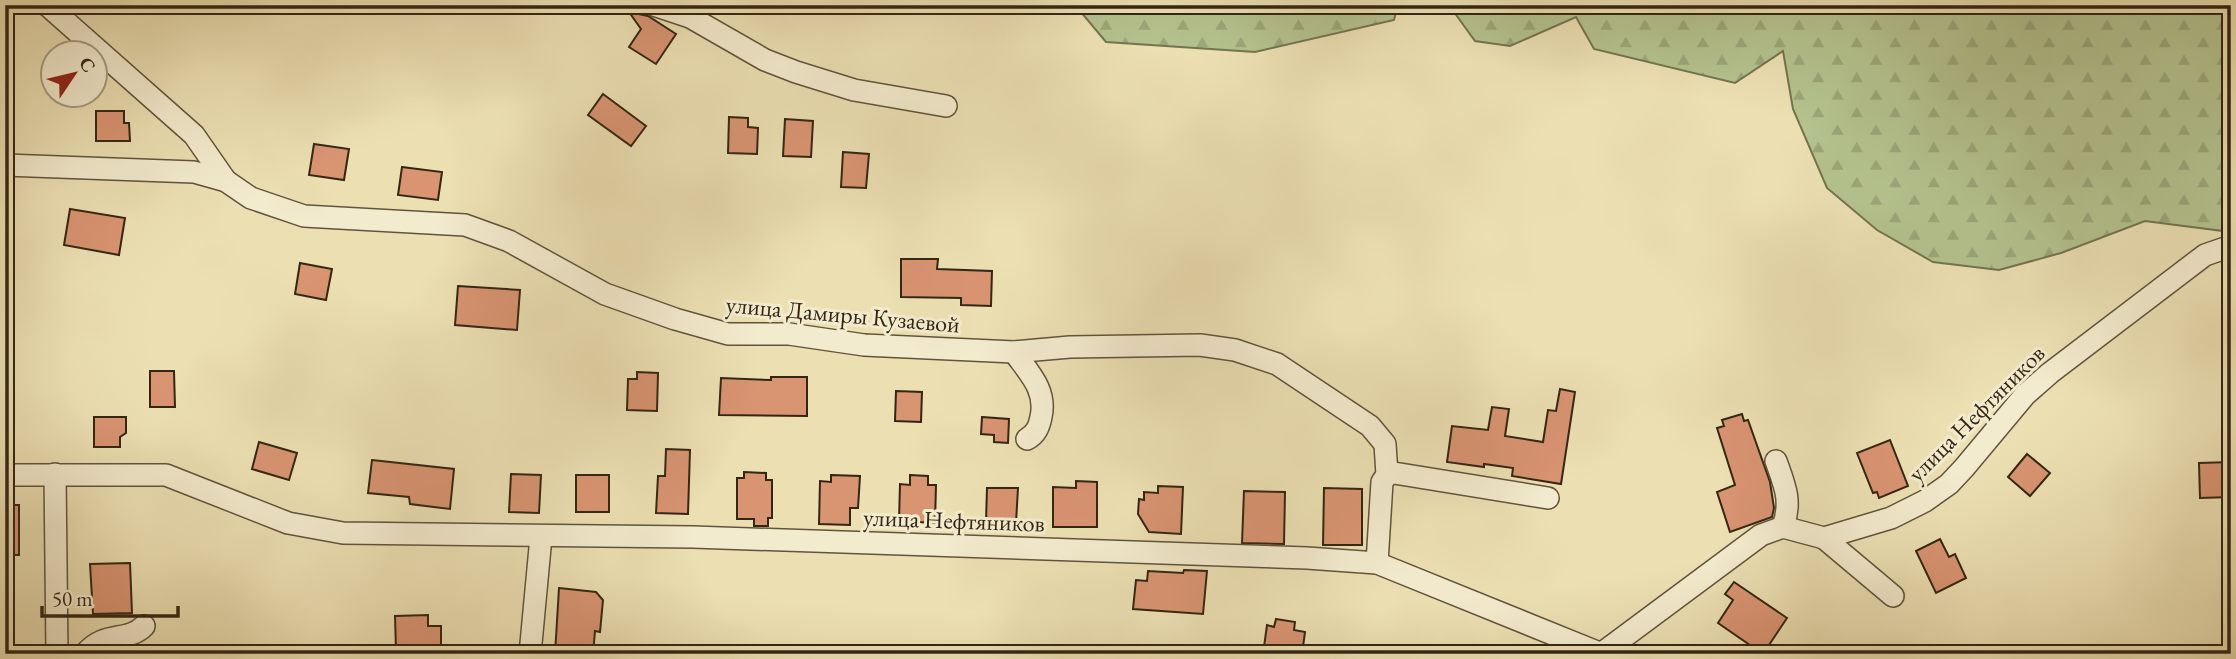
<svg xmlns="http://www.w3.org/2000/svg" width="2236" height="659" viewBox="0 0 2236 659" font-family="'EB Garamond',serif">
<defs>
<pattern id="forest-firs" width="22" height="20" patternUnits="userSpaceOnUse" patternTransform="scale(1.75)"><rect width="22" height="20" fill="#b4c38f"/><path d="M5 1l3.5 6h-7zM16 11l3.5 6h-7z" fill="#9ba77a"/></pattern>
</defs>
<rect width="100%" height="100%" fill="#ece0b3"/>
<filter id="stains"><feTurbulence type="fractalNoise" baseFrequency=".00286" numOctaves="4"/><feColorMatrix values="0 0 0 0 .2 0 0 0 0 .09 0 0 0 0 .02 0 0 0 .5 -.17"/></filter>
<radialGradient id="worn" r=".72"><stop offset=".6" stop-color="#630" stop-opacity="0"/><stop offset="1" stop-color="#630" stop-opacity=".3"/></radialGradient>
<g fill="url(#forest-firs)" stroke="#747452" stroke-width="2">
<polygon points="1075,5 1398,5 1394,20 1255,52 1106,42"/>
<polygon points="1449,5 2231,5 2231,232 2145,221 2061,253 1999,270 1933,262 1877,230 1827,188 1793,109 1783,51 1735,83 1594,49 1576,17 1510,46 1475,41"/>
</g>
<g fill="#d99472" stroke="#332614" stroke-width="2">
<polygon points="629,12 648,16 676,34 656,64 629,47 641,29"/>
<polygon points="603,94 646,126 631,146 588,115"/>
<polygon points="96,111 124,111 124,123 129,123 130,141 96,141"/>
<polygon points="729,117 748,118 748,127 758,128 757,154 728,153"/>
<polygon points="785,119 813,121 811,157 783,156"/>
<polygon points="314,144 349,149 344,180 309,175"/>
<polygon points="843,152 869,154 866,188 841,187"/>
<polygon points="402,167 442,172 438,200 398,195"/>
<polygon points="70,209 125,218 119,255 64,245"/>
<polygon points="901,259 938,259 937,269 992,271 991,306 961,305 961,298 901,297"/>
<polygon points="300,263 332,269 326,300 295,294"/>
<polygon points="458,286 520,290 517,330 455,325"/>
<polygon points="150,371 174,371 175,407 150,407"/>
<polygon points="637,372 658,373 657,411 627,410 628,379 637,379"/>
<polygon points="771,377 807,377 807,416 719,415 721,378 771,380"/>
<polygon points="1560,389 1575,392 1561,484 1512,476 1513,468 1484,464 1484,467 1447,462 1452,426 1488,430 1492,407 1509,409 1505,436 1543,442 1548,410 1556,411"/>
<polygon points="896,391 922,392 921,422 895,421"/>
<polygon points="1742,414 1744,421 1748,420 1770,482 1774,508 1772,517 1730,532 1717,492 1735,485 1717,428 1724,426 1722,420"/>
<polygon points="94,417 126,417 126,433 120,437 120,447 94,447"/>
<polygon points="982,417 1009,419 1008,443 994,442 994,435 981,434"/>
<polygon points="1890,440 1908,486 1879,498 1877,492 1873,493 1857,453"/>
<polygon points="259,442 297,453 289,480 252,469"/>
<polygon points="666,449 690,450 688,514 656,513 658,476 665,476"/>
<polygon points="2027,454 2050,473 2030,496 2008,477"/>
<polygon points="372,460 454,469 450,509 410,504 409,497 368,493"/>
<polygon points="2231,462 2231,497 2200,498 2199,463"/>
<polygon points="744,472 766,473 766,480 772,480 772,518 768,518 768,526 754,526 754,519 737,519 737,478 744,478"/>
<polygon points="511,474 541,475 539,513 509,512"/>
<rect x="576" y="475" width="33" height="37"/>
<polygon points="831,475 860,476 858,508 850,508 850,525 819,524 820,481 831,482"/>
<polygon points="910,475 928,476 928,485 936,485 935,523 899,521 900,484 910,485"/>
<polygon points="1076,481 1097,482 1097,527 1053,527 1053,487 1076,488"/>
<polygon points="1158,486 1183,487 1181,534 1149,532 1138,514 1139,499 1144,500 1144,492 1158,493"/>
<polygon points="987,488 1018,488 1016,523 986,522"/>
<polygon points="1324,488 1362,489 1362,545 1323,545"/>
<polygon points="1244,491 1285,492 1284,544 1242,543"/>
<rect x="5" y="505" width="14" height="50"/>
<polygon points="1940,539 1949,557 1955,554 1966,578 1936,593 1916,551"/>
<polygon points="130,563 132,613 93,614 90,564"/>
<polygon points="1184,570 1207,571 1203,614 1133,609 1136,580 1147,581 1148,571 1183,573"/>
<polygon points="1734,582 1787,618 1763,654 1718,623 1733,600 1725,594"/>
<polygon points="559,588 596,592 603,600 600,632 595,631 593,654 555,654"/>
<polygon points="428,615 428,626 441,626 441,650 396,650 395,616"/>
<polygon points="1276,619 1295,622 1294,630 1305,632 1302,654 1263,654 1267,625 1274,627"/>
</g>
<g fill="none" stroke-linecap="round" stroke-linejoin="round">
<defs>
<g id="minor">
<polyline points="47,5 194,135 226,181"/>
<polyline points="654,5 690,17 765,60 796,72 854,90 946,106"/>
<polyline points="5,165 194,172 226,181 251,198 304,216 465,225 509,241 605,294 675,319 728,334 789,334 864,345 1014,352 1070,347 1200,345 1235,350 1277,364 1370,426 1385,444 1387,475"/>
<path d="M1014 352C1029 373 1047 390 1041 417 1039 427 1036 434 1027 439"/>
<path d="M1776 461C1785 486 1792 501 1783 527"/>
<polyline points="55,474 57,654"/>
<polyline points="5,475 166,475 288,523 343,533 693,537 1307,558 1377,563 1602,654"/>
<polyline points="1824,538 1893,596"/>
<polyline points="1377,563 1382,482 1387,475 1394,473 1548,498"/>
<path d="M85 654C105 630 127 643 144 626"/>
<polyline points="530,654 541,537"/>
<polyline points="1601,654 1761,535 1783,527 1824,538 1891,518 1925,501 1949,484 1964,468 2025,395 2050,373 2205,255 2231,246"/>
</g>
</defs>
<use href="#minor" stroke="#61543c" stroke-width="24"/>
<use href="#minor" stroke="#f3ebce" stroke-width="21"/>
</g>
<g text-anchor="middle" dominant-baseline="central" stroke-width="6" stroke-linejoin="round" paint-order="stroke">
<g font-size="24" fill="#332614" stroke="#f3ebce">
<text transform="translate(843 314) rotate(5)">улица Дамиры Кузаевой</text>
<text transform="translate(1976 413) rotate(-45)">улица Нефтяников</text>
<text transform="translate(954 520) rotate(2)">улица Нефтяников</text>
</g>
</g>
<rect width="2236" height="659" fill="none" stroke="#ece0b3" stroke-width="28"/>
<rect x="7" y="7" width="2222" height="645" fill="none" stroke="#332614" stroke-width="3.5"/>
<rect x="14" y="14" width="2208" height="631" fill="none" stroke="#332614" stroke-width="2"/>
<g transform="translate(74 74) rotate(55)"><circle r="33" fill="#f3ebce" stroke="#a69c84" stroke-width="2"/>
<path d="M0-5L12 26L0 18L-12 26Z" fill="#8f2418"/>
<text y="-10" font-size="19" font-weight="bold" text-anchor="middle" fill="#332614">С</text>
</g>
<path d="M42 606v10h136v-10" fill="none" stroke="#332614" stroke-width="3.5"/>
<text x="52" y="606" font-size="21" fill="#332614" stroke="#f3ebce" stroke-width="5" paint-order="stroke">50 m</text>
<rect width="100%" height="100%" filter="url(#stains)"/>
<rect width="100%" height="100%" fill="url(#worn)"/>
</svg>
